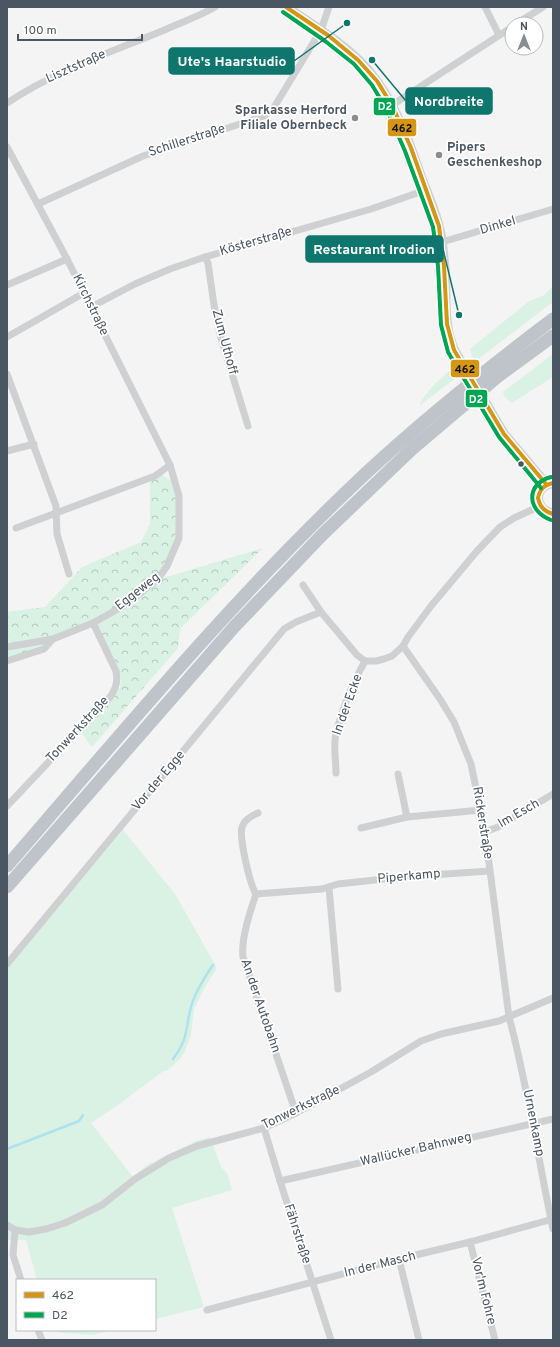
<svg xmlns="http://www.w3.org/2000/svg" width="560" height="1347" viewBox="0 0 560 1347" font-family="Overpass,sans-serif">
<defs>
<pattern id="forest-crowns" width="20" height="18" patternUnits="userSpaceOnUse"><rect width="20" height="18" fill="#d9f2e3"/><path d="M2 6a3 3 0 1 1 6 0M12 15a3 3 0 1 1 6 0" fill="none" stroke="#b2c7bb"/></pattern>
</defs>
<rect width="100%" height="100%" fill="#f4f4f4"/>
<g fill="#d9f2e3">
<polygon points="553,286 553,302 477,360 472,357 470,349 528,302 544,295"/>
<polygon points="553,354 553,377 512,403 505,397 503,392"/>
<path d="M450 370 455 373 457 377 419 406C426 391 438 381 450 370Z"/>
<polygon points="123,830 175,894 217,968 205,987 194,1009 191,1035 184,1053 180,1059 168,1070 162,1072 118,1105 91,1123 133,1177 147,1165 196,1141 210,1137 221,1167 227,1173 232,1190 172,1208 204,1307 155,1319 155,1280 37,1280 26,1240 7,1240 7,968"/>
<polygon points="51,1330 113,1330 93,1335 63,1333"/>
</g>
<path fill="url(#forest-crowns)" d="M162 475 172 481 177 496V537L165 565 153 581 263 548 180 629 178 648 93 746 90 745 80 730C87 722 117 695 120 687 126 669 100 638 91 623L45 647 7 659V612L45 607 82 567 141 542 150 524V482Z"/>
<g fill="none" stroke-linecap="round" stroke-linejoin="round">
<g stroke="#aee2f0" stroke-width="2.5">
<path d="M173 1059C189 1038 185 1029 191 1007 195 992 204 978 213 965"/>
<polyline points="7,1149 79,1121 83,1115"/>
</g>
<g stroke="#ced0d2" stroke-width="7">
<polyline points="485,7 499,35"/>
<polyline points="516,24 543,7"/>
<path d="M7 103C55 71 109 53 162 31 179 23 198 17 215 7"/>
<polyline points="392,105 512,27"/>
<polyline points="7,147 67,259 170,465 179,496 179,538 167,566 158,579 125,605 93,623 53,639 7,647"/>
<polyline points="38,204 143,156 264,116 273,109 321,30 329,7"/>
<polyline points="442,242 553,209"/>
<polyline points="205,257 208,263 214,305 221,338 248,426"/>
<polyline points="7,285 67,259"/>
<polyline points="91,307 135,284 170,269 205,257 371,209 426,190"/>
<polyline points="7,337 84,293"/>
<polyline points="7,374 56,506 57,534 69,574"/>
<polyline points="7,451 34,444"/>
<polyline points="16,528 155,476 170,465"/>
<polyline points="303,585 321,612 357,655 365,661 376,661 384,659 392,656 403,646 408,637 431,606 477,551 500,527 514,518 540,506"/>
<path d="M403 646 440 699 454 722 471 764 485 832 509 1017C528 1087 538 1159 553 1229"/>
<polyline points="7,661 44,649 53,639"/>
<path d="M336 773C336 760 333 746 336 733 342 710 353 682 365 661"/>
<polyline points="398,774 407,817"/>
<path d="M7 806 111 696C116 687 118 682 116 671L93 623"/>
<polyline points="361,828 407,817 481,810"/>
<polyline points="485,832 498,827 553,794"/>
<polyline points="329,888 338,989"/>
<polyline points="256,894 322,889 338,884 403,877 489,871"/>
<path d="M256 894C250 912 241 938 243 957L296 1113"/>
<path d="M256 894C250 885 239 838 242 827 244 820 251 816 258 813"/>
<polyline points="7,964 284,629 296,622 321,612"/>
<polyline points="264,1128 280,1181 331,1340"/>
<polyline points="280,1181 553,1119"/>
<polyline points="7,1225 15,1230 29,1232 46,1229 65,1223 102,1205 135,1179 169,1158 197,1146 264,1128 296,1113 371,1072 421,1041 441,1034 499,1021 553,998"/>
<polyline points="15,1230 13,1255 21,1280"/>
<polyline points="470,1242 495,1340"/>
<polyline points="399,1259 419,1340"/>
<polyline points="207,1310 399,1259 470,1242 553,1219"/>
<polyline points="38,1330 42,1340"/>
</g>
<g stroke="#ced0d4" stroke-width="10">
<path d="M286 7C314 26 345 44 367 69 394 100 408 139 421 177 429 198 439 220 442 243 443 255 445 267 445 279 446 304 444 327 454 350L504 434 546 484"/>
<path d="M553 483C533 485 533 510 553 514"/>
</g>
<g stroke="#bec4c9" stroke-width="13">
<path d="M7 866C122 733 235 596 364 475 424 419 488 368 553 319"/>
<polyline points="7,887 234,627 323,534 412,449 497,377 553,336"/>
</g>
<defs>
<g id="bus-1">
<polyline points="286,7 329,36 358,60 377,81 393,107 411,148 439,226 444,266 447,324 454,350 504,434 546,484"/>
<path d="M553 483C544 485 540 489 538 498 540 507 544 511 553 514"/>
</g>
<g id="bus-2">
<polyline points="283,12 325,41 354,64 372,85 387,110 405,151 433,227 438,266 441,325 448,352 499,437 541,488"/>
<path d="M551 520C527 511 525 484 551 477"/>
</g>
</defs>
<use href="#bus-1" stroke="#fff" stroke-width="7"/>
<use href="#bus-2" stroke="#fff" stroke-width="7"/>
<use href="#bus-1" stroke="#d49613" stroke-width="4"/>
<use href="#bus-2" stroke="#00a651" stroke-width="4"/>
</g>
<g fill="#868d94" stroke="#fff" stroke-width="1.5">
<circle cx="355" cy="118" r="4"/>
<circle cx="439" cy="155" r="4"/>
</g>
<circle fill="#4a5661" stroke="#fff" stroke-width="1.5" cx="521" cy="464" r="3.5"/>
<g text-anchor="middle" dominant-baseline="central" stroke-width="3.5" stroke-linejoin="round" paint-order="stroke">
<g font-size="13" fill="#4a5661" stroke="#fff">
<text transform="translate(76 67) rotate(-24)">Lisztstraße</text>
<text transform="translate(187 141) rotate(-18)">Schillerstraße</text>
<text transform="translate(498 226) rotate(-16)">Dinkel</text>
<text transform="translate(256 242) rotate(-16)">Kösterstraße</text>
<text transform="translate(90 305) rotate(64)">Kirchstraße</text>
<text transform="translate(224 342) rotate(75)">Zum Uthoff</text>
<text transform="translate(138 592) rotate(-38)">Eggeweg</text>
<text transform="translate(348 705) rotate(-70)">In der Ecke</text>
<text transform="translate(78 730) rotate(-47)">Tonwerkstraße</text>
<text transform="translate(159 781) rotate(-50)">Vor der Egge</text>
<text transform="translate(519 814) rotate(-30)">Im Esch</text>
<text transform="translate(482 823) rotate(81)">Rickerstraße</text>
<text transform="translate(409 877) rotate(-5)">Piperkamp</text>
<text transform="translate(260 1006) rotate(71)">An der Autobahn</text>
<text transform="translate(301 1108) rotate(-26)">Tonwerkstraße</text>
<text transform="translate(533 1123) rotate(79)">Urnenkamp</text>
<text transform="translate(416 1150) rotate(-13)">Wallücker Bahnweg</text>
<text transform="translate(297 1234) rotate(72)">Fährstraße</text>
<text transform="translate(380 1265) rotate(-14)">In der Masch</text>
<text transform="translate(483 1291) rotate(76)">Vor'm Fohre</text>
</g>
<g font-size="13" font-weight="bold" fill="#4a5661" stroke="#fff" text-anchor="end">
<text x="347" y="111">Sparkasse Herford<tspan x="347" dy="15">Filiale Obernbeck</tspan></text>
<text x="447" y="148" text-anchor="start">Pipers<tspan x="447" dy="15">Geschenkeshop</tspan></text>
</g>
</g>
<path fill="none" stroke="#0f766e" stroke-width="1.5" d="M347 23L294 61M372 60L406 101M459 315L443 249"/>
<g fill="#0f766e" stroke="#fff" stroke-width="1.5">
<circle cx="347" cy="23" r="4"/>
<circle cx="372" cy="60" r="4"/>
<circle cx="459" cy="315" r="4"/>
</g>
<g fill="#0f766e" stroke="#0f766e" stroke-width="1.5">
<rect x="169" y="48" width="125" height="26" rx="4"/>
<rect x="406" y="88" width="86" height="26" rx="4"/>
<rect x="306" y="236" width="137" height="26" rx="4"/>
</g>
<g font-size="14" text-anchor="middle" font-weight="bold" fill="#fff">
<text x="232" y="66">Ute's Haarstudio</text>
<text x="449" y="106">Nordbreite</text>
<text x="374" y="254">Restaurant Irodion</text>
</g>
<g stroke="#fff" stroke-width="1.5">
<rect x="373" y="97" width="23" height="19" rx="4" fill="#00a651"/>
<rect x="387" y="118" width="30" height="19" rx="4" fill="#d49613"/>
<rect x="450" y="359" width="30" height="19" rx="4" fill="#d49613"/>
<rect x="465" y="389" width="23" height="19" rx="4" fill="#00a651"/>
</g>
<g font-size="11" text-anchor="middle" font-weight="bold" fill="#fff">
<text x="385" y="110">D2</text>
<text x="476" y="403">D2</text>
</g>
<g font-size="11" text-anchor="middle" font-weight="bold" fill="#111">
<text x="402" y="132">462</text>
<text x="465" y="373">462</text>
</g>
<rect width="560" height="1347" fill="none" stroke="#4a5661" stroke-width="16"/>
<rect x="16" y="1279" width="140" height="52" fill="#ffffff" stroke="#b7bbc0"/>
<rect x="24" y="1292" width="20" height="6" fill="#d49613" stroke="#b7bbc0"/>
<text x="52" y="1299" font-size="12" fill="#4a5661">462</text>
<rect x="24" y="1312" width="20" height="6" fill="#00a651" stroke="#b7bbc0"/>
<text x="52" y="1319" font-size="12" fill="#4a5661">D2</text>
<g transform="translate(524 36)"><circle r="19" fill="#ffffff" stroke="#b7bbc0"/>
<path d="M0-3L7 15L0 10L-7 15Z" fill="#868d94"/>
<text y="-6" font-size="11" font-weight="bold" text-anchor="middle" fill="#4a5661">N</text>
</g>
<path d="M18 34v6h124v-6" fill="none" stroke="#4a5661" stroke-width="2"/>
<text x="24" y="34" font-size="12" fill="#4a5661" stroke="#ffffff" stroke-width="3" paint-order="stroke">100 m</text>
</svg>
